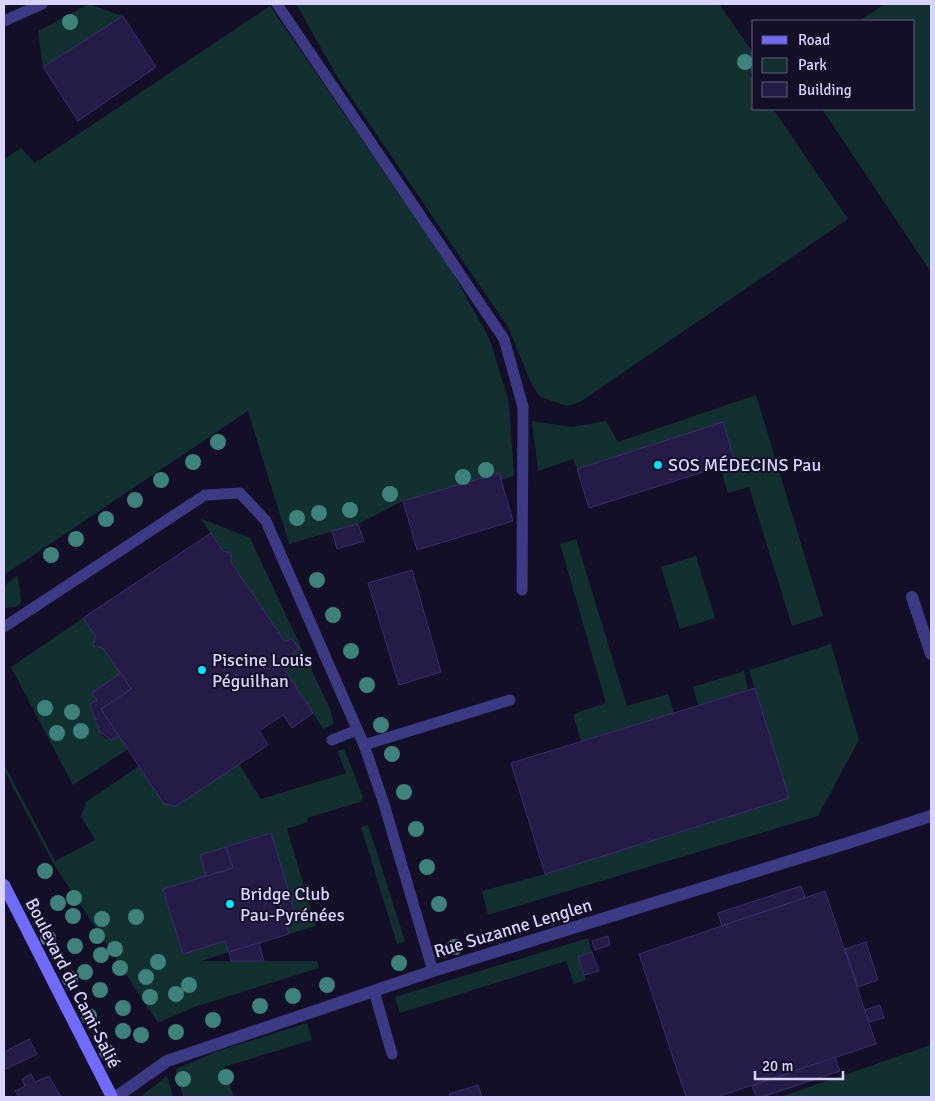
<svg xmlns="http://www.w3.org/2000/svg" width="935" height="1101" viewBox="0 0 935 1101" font-family="Signika,sans-serif">
<rect width="100%" height="100%" fill="#130f26"/>
<g fill="#12302f">
<polygon points="89,4 123,16 43,67 38,31"/>
<polygon points="296,4 719,4 754,54 754,71 749,74 754,81 754,109 773,109 848,219 580,402 567,406 540,397 531,383 508,327 338,78"/>
<polygon points="885,4 931,4 931,272 822,109 914,109 914,21 859,21"/>
<polygon points="270,6 453,273 490,340 509,402 514,476 501,480 498,473 403,501 358,524 289,544 248,411 4,575 4,159 21,148 35,163"/>
<polygon points="756,395 823,616 792,626 749,487 728,493 720,467 735,462 723,423 577,469 573,459 538,471 532,421 572,427 606,421 618,442"/>
<polygon points="200,518 250,538 330,709 334,724 323,729 283,667 295,658 292,654 299,649 292,638 285,642 231,562 231,553 223,551"/>
<polygon points="576,539 627,706 668,694 674,713 581,741 573,714 606,703 560,544"/>
<polygon points="696,556 715,618 680,629 661,567"/>
<polygon points="18,575 21,603 15,607 4,608 4,586"/>
<path d="M83 618 96 636 93 646 103 648 121 673 93 693 97 700 90 704C95 716 100 750 119 736L128 749 73 785 11 667Z"/>
<polygon points="831,644 859,740 818,816 488,915 482,891 545,874 789,798 749,670"/>
<polygon points="744,671 748,690 698,705 693,687"/>
<polygon points="344,749 363,797 360,802 307,818 308,822 287,829 316,926 289,934 286,922 271,833 200,855 206,876 163,890 183,954 225,941 229,952 201,961 317,961 319,968 194,1007 158,1023 53,863 4,770 4,764 55,861 95,840 81,816 86,802 139,766 165,804 176,806 239,764 261,799 346,773 337,751"/>
<polygon points="368,825 405,941 397,944 361,827"/>
<polygon points="588,938 592,952 579,957 586,980 574,984 566,961 400,1013 395,997"/>
<polygon points="307,1023 312,1040 224,1067 234,1097 183,1097 176,1069 218,1051"/>
<polygon points="931,1045 931,1097 780,1097"/>
<polygon points="167,1076 173,1097 140,1097"/>
</g>
<g fill="#241b47" stroke="#3b2d73">
<polygon points="123,16 156,67 78,121 43,67"/>
<polygon points="723,422 735,462 589,508 577,469"/>
<polygon points="499,473 513,521 417,550 403,501"/>
<polygon points="358,524 364,541 337,549 332,531"/>
<polygon points="211,533 223,551 231,553 231,562 285,642 292,638 299,649 292,654 295,658 283,667 313,713 292,728 283,715 259,731 268,745 176,806 164,804 101,709 131,689 103,648 93,646 96,636 83,618"/>
<polygon points="412,570 441,672 399,685 368,583"/>
<polygon points="121,673 131,689 101,709 119,736 111,740 100,732 90,704 97,700 92,693"/>
<polygon points="755,688 789,798 545,874 511,763"/>
<polygon points="271,833 297,919 286,922 289,934 229,952 225,941 183,954 163,889 233,868 226,847"/>
<polygon points="226,847 233,868 206,876 200,855"/>
<polygon points="801,886 805,898 722,926 718,913"/>
<polygon points="825,891 876,1044 717,1097 686,1097 639,954"/>
<polygon points="608,936 610,945 595,950 592,941"/>
<polygon points="866,942 878,980 858,987 845,949"/>
<polygon points="259,943 264,961 231,961 229,952"/>
<polygon points="592,952 599,971 584,975 578,957"/>
<polygon points="880,1005 884,1018 869,1022 865,1010"/>
<polygon points="29,1039 37,1054 4,1070 4,1052"/>
<polygon points="835,1057 840,1071 762,1097 756,1097 752,1086"/>
<polygon points="31,1074 35,1082 49,1076 61,1097 19,1097 15,1091 25,1086 22,1079"/>
<polygon points="478,1085 482,1097 450,1097 449,1094"/>
</g>
<g fill="none" stroke-linecap="round" stroke-linejoin="round">
<g stroke="#3d3a85" stroke-width="11">
<polyline points="277,4 504,339 523,407 522,590"/>
<polyline points="4,21 42,4"/>
<polyline points="4,627 205,495 240,493 266,521 364,745 384,804 433,971"/>
<polyline points="332,740 357,730"/>
<polyline points="364,745 510,700"/>
<polyline points="374,991 392,1054"/>
</g>
<g stroke="#3d3a85" stroke-width="12">
<polyline points="912,597 931,654"/>
<polyline points="116,1097 167,1061 433,971 848,843 931,816"/>
</g>
<polyline stroke="#6f6bff" stroke-width="12" points="4,885 112,1097"/>
</g>
<g fill="#3d827b">
<circle cx="70" cy="22" r="8"/>
<circle cx="745" cy="62" r="8"/>
<circle cx="218" cy="442" r="8"/>
<circle cx="193" cy="462" r="8"/>
<circle cx="486" cy="470" r="8"/>
<circle cx="463" cy="477" r="8"/>
<circle cx="161" cy="480" r="8"/>
<circle cx="390" cy="494" r="8"/>
<circle cx="135" cy="500" r="8"/>
<circle cx="350" cy="510" r="8"/>
<circle cx="319" cy="513" r="8"/>
<circle cx="297" cy="518" r="8"/>
<circle cx="106" cy="519" r="8"/>
<circle cx="76" cy="539" r="8"/>
<circle cx="51" cy="555" r="8"/>
<circle cx="317" cy="580" r="8"/>
<circle cx="333" cy="615" r="8"/>
<circle cx="351" cy="651" r="8"/>
<circle cx="367" cy="685" r="8"/>
<circle cx="45" cy="708" r="8"/>
<circle cx="72" cy="712" r="8"/>
<circle cx="381" cy="725" r="8"/>
<circle cx="81" cy="731" r="8"/>
<circle cx="57" cy="733" r="8"/>
<circle cx="392" cy="754" r="8"/>
<circle cx="404" cy="792" r="8"/>
<circle cx="416" cy="829" r="8"/>
<circle cx="427" cy="867" r="8"/>
<circle cx="45" cy="871" r="8"/>
<circle cx="74" cy="898" r="8"/>
<circle cx="58" cy="903" r="8"/>
<circle cx="439" cy="904" r="8"/>
<circle cx="73" cy="916" r="8"/>
<circle cx="136" cy="917" r="8"/>
<circle cx="102" cy="919" r="8"/>
<circle cx="97" cy="936" r="8"/>
<circle cx="48" cy="938" r="8"/>
<circle cx="75" cy="946" r="8"/>
<circle cx="455" cy="947" r="8"/>
<circle cx="115" cy="949" r="8"/>
<circle cx="101" cy="955" r="8"/>
<circle cx="158" cy="962" r="8"/>
<circle cx="399" cy="963" r="8"/>
<circle cx="120" cy="968" r="8"/>
<circle cx="85" cy="972" r="8"/>
<circle cx="146" cy="977" r="8"/>
<circle cx="70" cy="979" r="8"/>
<circle cx="189" cy="985" r="8"/>
<circle cx="327" cy="985" r="8"/>
<circle cx="100" cy="990" r="8"/>
<circle cx="176" cy="994" r="8"/>
<circle cx="293" cy="996" r="8"/>
<circle cx="150" cy="997" r="8"/>
<circle cx="260" cy="1006" r="8"/>
<circle cx="123" cy="1008" r="8"/>
<circle cx="89" cy="1016" r="8"/>
<circle cx="213" cy="1020" r="8"/>
<circle cx="123" cy="1031" r="8"/>
<circle cx="176" cy="1032" r="8"/>
<circle cx="141" cy="1035" r="8"/>
<circle cx="107" cy="1052" r="8"/>
<circle cx="226" cy="1077" r="8"/>
<circle cx="183" cy="1079" r="8"/>
</g>
<g fill="#00e5ff" stroke="#130f26" stroke-width="2">
<circle cx="658" cy="465" r="5"/>
<circle cx="202" cy="670" r="5"/>
<circle cx="230" cy="904" r="5"/>
</g>
<g text-anchor="middle" dominant-baseline="central" stroke-width="4" stroke-linejoin="round" paint-order="stroke">
<g font-size="18" fill="#d9d4ff" stroke="#130f26" text-anchor="start">
<text x="668" y="465">SOS MÉDECINS Pau</text>
<text x="212" y="660">Piscine Louis<tspan x="212" dy="21">Péguilhan</tspan></text>
<text x="240" y="894">Bridge Club<tspan x="240" dy="21">Pau-Pyrénées</tspan></text>
</g>
<g font-size="18" fill="#d9d4ff" stroke="#130f26">
<text transform="translate(513 928) rotate(-17)">Rue Suzanne Lenglen</text>
<text transform="translate(73 983) rotate(63)">Boulevard du Cami-Salié</text>
</g>
</g>
<rect width="935" height="1101" fill="none" stroke="#d9d4ff" stroke-width="10"/>
<rect x="752" y="20" width="162" height="90" fill="#130f26" stroke="#625e7d"/>
<rect x="762" y="36" width="25" height="8" fill="#6f6bff" stroke="#625e7d"/>
<text x="798" y="45" font-size="15" fill="#d9d4ff">Road</text>
<rect x="762" y="58" width="25" height="15" fill="#12302f" stroke="#625e7d"/>
<text x="798" y="70" font-size="15" fill="#d9d4ff">Park</text>
<rect x="762" y="82" width="25" height="15" fill="#241b47" stroke="#625e7d"/>
<text x="798" y="95" font-size="15" fill="#d9d4ff">Building</text>
<path d="M755 1071v8h88v-8" fill="none" stroke="#d9d4ff" stroke-width="2.5"/>
<text x="762" y="1071" font-size="15" fill="#d9d4ff" stroke="#130f26" stroke-width="4" paint-order="stroke">20 m</text>
</svg>
